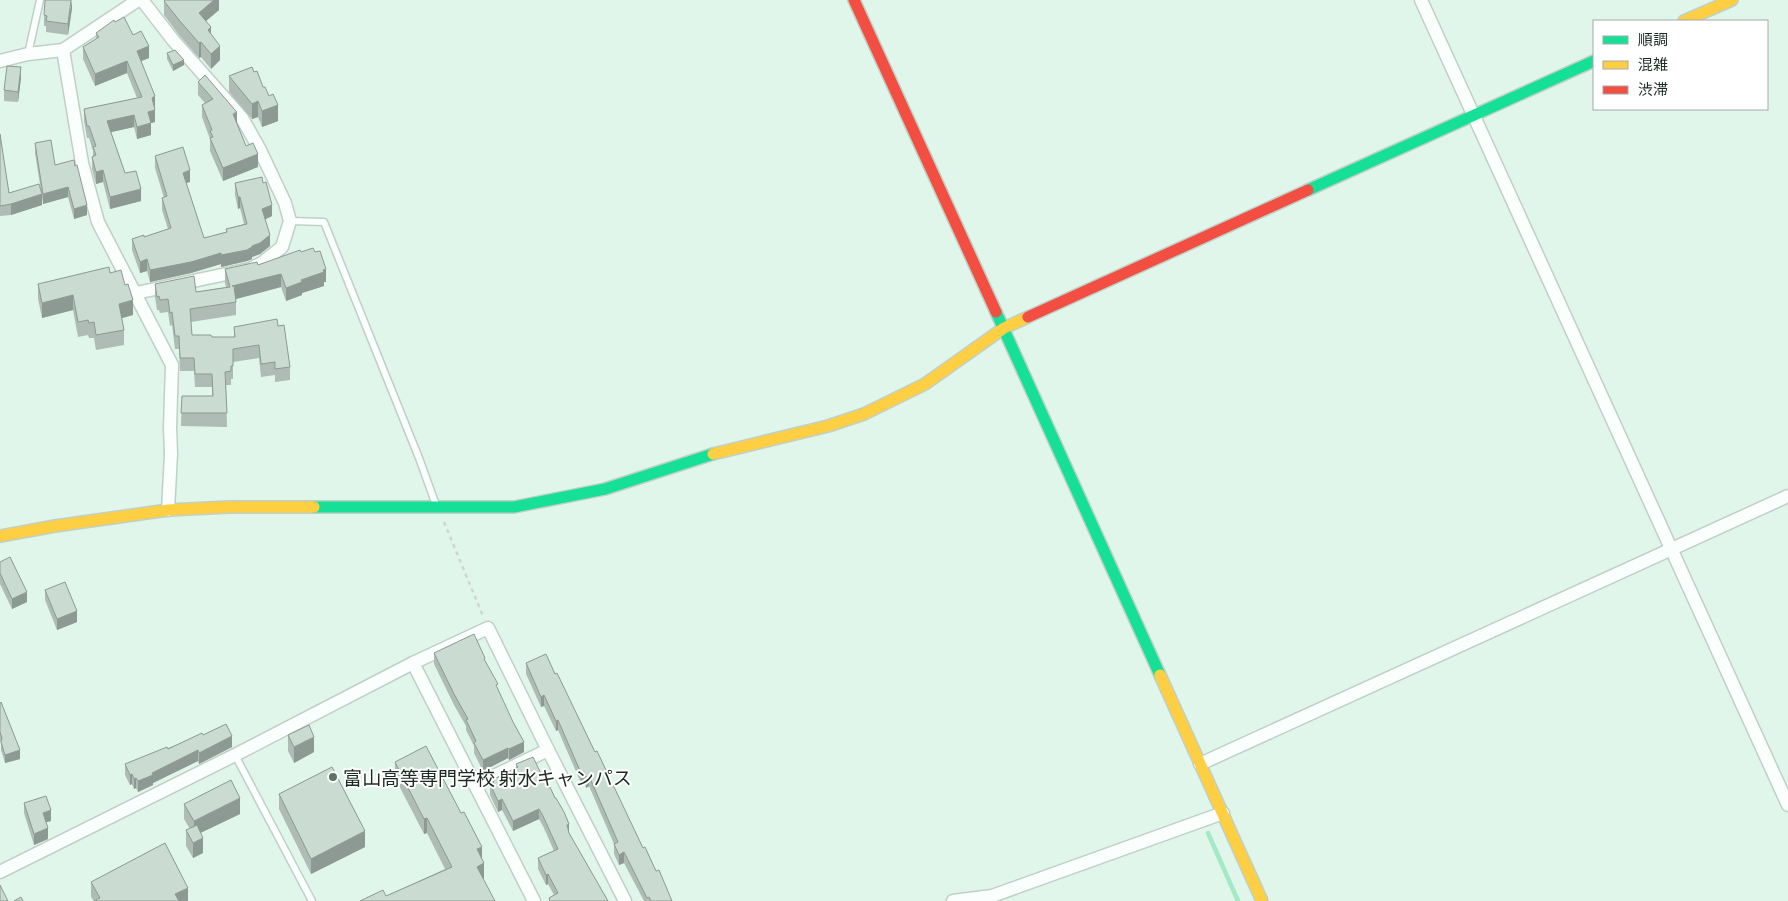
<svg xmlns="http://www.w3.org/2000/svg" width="1788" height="901" viewBox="0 0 1788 901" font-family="Commissioner,'Noto Sans JP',sans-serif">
<rect width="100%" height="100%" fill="#e1f6ea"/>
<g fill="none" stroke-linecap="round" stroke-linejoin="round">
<polyline stroke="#a3e9c5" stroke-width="4.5" points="1208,833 1238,901"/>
<defs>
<g id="lane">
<polyline points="28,54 40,0"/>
<polyline points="290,221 324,222 419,458 436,505"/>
<polyline points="235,755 312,901"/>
</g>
<g id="street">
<polyline points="1421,0 1788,805"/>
<polyline points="63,50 82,163 98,222 172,365 170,427 171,454 168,510"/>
<polyline points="0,61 28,54 63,50 138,0"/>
<polyline points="136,293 250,269 262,263 282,247 290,221 285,203 260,150 242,118 173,40 142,0"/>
<polyline points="1200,764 1788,496"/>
<polyline points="475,785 548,750"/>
<polyline points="0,872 235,755 413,663"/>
<polyline points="534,901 413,663 488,628 548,750 625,901"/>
<polyline points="953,901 992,896 1223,813"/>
</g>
<g id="fast">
<polyline points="1308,190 1594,61"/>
<polyline points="996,312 1160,675"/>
<polyline points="314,507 514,507 605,489 713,454"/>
</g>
<g id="slow">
<polyline points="1684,21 1732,0"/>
<polyline points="713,454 828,426 864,414 925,384 1004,328 1028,317"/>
<polyline points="0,536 55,526 168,510 229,507 314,507"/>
<polyline points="1160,675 1262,901"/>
</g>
<g id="jam">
<polyline points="854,0 996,312"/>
<polyline points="1028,317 1308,190"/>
</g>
</defs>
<use href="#lane" stroke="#bfd0c6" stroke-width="9"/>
<use href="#street" stroke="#bfd0c6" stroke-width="15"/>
<use href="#fast" stroke="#bfd0c6" stroke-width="14"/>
<use href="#slow" stroke="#bfd0c6" stroke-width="14"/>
<use href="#jam" stroke="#bfd0c6" stroke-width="14"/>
<polyline stroke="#cfd6d2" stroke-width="2.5" stroke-dasharray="4 4" stroke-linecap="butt" points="444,522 483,616"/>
<use href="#lane" stroke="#fafefc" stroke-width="6"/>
<use href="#street" stroke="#fafefc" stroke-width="12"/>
<use href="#fast" stroke="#16e098" stroke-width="11"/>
<use href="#slow" stroke="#ffcf43" stroke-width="11"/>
<use href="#jam" stroke="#f24e42" stroke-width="11"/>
</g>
<g fill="#aebcb5">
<polygon points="219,0 219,10 206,21 220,60 211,69 201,57 199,58 179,35 164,15 164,1"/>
<polygon points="72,8 68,35 46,32 46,26 44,26 44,15"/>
<polygon points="115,22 133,35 149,58 141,61 155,108 154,108 155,122 151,123 151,135 137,139 134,127 111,132 125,173 141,201 110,209 103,182 96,184 92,169 92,157 93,156 93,151 89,138 87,138 84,121 84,109 137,98 127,73 95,86 83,59 83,47 96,39 96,33"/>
<polygon points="167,53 184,65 173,71 167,59"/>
<polygon points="252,67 278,121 262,127 258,117 252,119 229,92 229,76"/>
<polygon points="21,78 18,102 4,101 4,90"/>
<polygon points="198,82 237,123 246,146 258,167 223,181 210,151 210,139 202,117 202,105 205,103 198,95"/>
<polygon points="0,134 9,193 41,191 35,153 35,143 55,165 87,215 74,219 68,197 43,204 42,197 42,205 11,215 0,216"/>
<polygon points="155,156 190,182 186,183 204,238 226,232 226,229 244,224 240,208 238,209 235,195 235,183 272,216 265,219 270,246 260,254 252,257 252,259 247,261 221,267 221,264 191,273 150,282 147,271 140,273 132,250 132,239 144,237 168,229 162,210 162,198 164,198 155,168"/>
<polygon points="301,252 326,282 324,282 324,286 302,293 302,295 286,301 281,287 236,299 236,315 191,322 192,335 212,337 234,337 234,327 278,326 290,367 290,380 275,382 275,375 261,377 259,358 233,362 233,379 231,379 231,385 226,385 227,427 181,426 182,396 212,396 212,387 195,387 194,371 180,371 179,349 175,349 172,325 170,326 168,312 160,313 159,310 157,310 155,297 155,284 196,292 226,287 225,283 225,269 258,265"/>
<polygon points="110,273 133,315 121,318 124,330 124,345 96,350 94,338 89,338 88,335 78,337 73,310 42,318 38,299 38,284"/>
<polygon points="0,562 27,602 12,609 0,584"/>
<polygon points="45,590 77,622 57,630 45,600"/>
<polygon points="434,653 485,662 498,690 524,752 509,760 508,758 483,771 474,753 474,746 466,730 466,726 454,705 434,664"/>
<polygon points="526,663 555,674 643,848 672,901 644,901 624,863 619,865 614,854 614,844 589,786 586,788 584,782 581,783 558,730 556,731 544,706 541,707 526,674"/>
<polygon points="0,703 20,759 5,763 1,750 1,743 0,740"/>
<polygon points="203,735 232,747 199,764 198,761 153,783 153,785 138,792 136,788 134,789 132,784 130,785 125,775 125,764"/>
<polygon points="288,735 314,752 294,763 288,751"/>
<polygon points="395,762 482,858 484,879 386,896 445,869 427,833 424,834 395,778"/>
<polygon points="516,764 569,834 608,901 549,901 549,898 554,895 548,884 546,885 538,869 538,858 554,851 543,826 539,819 513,831 502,810 498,812 490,795 490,784 492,783 492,780 516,768"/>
<polygon points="279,794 365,847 311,874 279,809"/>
<polygon points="24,803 51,821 46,822 48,839 34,845 24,813"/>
<polygon points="184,804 240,814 200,833 203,853 193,858 186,846 186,830 190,829 184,819"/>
<polygon points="91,882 188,901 94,901 91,897"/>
</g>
<g fill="#8d9993">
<polygon points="72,0 72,8 68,35 68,24"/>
<polygon points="214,0 219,0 219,10 199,27 199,13"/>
<polygon points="211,27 211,42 208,30"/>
<polygon points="201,42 201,57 199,58 199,43"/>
<polygon points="149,46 149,58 137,63 137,51"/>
<polygon points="220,46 220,60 211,69 211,54"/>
<polygon points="184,60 184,65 173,71 173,65"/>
<polygon points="127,61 127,73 95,86 95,74"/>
<polygon points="21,67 21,78 18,102 18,92"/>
<polygon points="155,96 155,108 152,110 152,98"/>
<polygon points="258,101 258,117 252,119 252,104"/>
<polygon points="278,105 278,121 262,127 262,111"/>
<polygon points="155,110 155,122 148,124 148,112"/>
<polygon points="237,112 237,125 233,114"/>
<polygon points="134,115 134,127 107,133 107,121"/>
<polygon points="151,123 151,135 137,139 137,127"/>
<polygon points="258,154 258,167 223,181 223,168"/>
<polygon points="103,170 103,182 96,184 96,172"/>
<polygon points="190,170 190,182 183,184 183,173"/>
<polygon points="68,187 68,197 43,204 43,194"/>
<polygon points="141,189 141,201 110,209 110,197"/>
<polygon points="42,194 42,205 11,215 11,204"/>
<polygon points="238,197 240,197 240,208 238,209"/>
<polygon points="87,205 87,215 74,219 74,209"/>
<polygon points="272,205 272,216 262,221 262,209"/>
<polygon points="270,235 270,246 260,254 252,257 252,259 247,261 221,267 221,255 252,246"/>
<polygon points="221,253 221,264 191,273 150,282 150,270"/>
<polygon points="147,259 147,271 140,273 140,262"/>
<polygon points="326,269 326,282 324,282 324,286 302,293 302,295 286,301 286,288"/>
<polygon points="281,274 281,287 232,300 232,286"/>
<polygon points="73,295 73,310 42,318 42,303"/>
<polygon points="133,300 133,315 119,319 119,304"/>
<polygon points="27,592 27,602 12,609 12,599"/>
<polygon points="77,611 77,622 57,630 57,619"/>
<polygon points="544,695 544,706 541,707 541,697"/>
<polygon points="558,720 558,730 556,731 556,721"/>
<polygon points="232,736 232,747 199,764 199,753"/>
<polygon points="314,737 314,752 294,763 294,747"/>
<polygon points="524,742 524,752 509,760 509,749"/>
<polygon points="508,748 508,758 483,771 483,760"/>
<polygon points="20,750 20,759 5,763 5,755"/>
<polygon points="198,750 198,761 153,783 153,785 138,792 138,781 152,773"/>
<polygon points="584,772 584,782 581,783 581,773"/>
<polygon points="132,774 132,784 130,785 130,775"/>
<polygon points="589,776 589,786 586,788 586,777"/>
<polygon points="136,778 136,788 134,789 134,779"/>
<polygon points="240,798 240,814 194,836 194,821"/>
<polygon points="502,799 502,810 498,812 498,801"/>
<polygon points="539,809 539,819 513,831 513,821"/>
<polygon points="51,810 51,821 43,823 43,813"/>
<polygon points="427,818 427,833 424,834 424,819"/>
<polygon points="569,824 569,835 567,825"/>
<polygon points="48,828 48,839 34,845 34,834"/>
<polygon points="365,831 365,847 311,874 311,859"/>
<polygon points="203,838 203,853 193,858 193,843"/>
<polygon points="482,847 482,862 477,849"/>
<polygon points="624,852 624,863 619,865 619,855"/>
<polygon points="484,863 484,879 477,883 477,867"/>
<polygon points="548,874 548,884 546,885 546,875"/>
<polygon points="188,888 188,901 175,901 175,894"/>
</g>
<g fill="#cadbd2" stroke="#8d9993">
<polygon points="45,0 71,0 68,24 46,21 47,16 44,15"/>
<polygon points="165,0 214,0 199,13 211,27 208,30 220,46 211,54 201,42 199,43 179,20 164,1"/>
<polygon points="124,17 133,35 141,31 149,46 137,51 155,96 152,98 155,110 148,112 151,123 137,127 134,115 107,121 125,173 136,171 141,189 110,197 103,170 96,172 92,157 96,155 93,147 96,146 89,126 87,126 84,109 142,97 127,61 95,74 83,47 99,37 96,33 114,20 115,22"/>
<polygon points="175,50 184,60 173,65 167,53"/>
<polygon points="7,66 21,67 18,92 4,90"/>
<polygon points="252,67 254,72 257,71 263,87 265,87 269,96 273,94 278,105 262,111 258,101 252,104 229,76"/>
<polygon points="205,75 235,110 237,112 233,114 246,146 253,143 258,154 223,168 210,138 213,137 210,131 212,130 202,105 213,99 198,82"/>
<polygon points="0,134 9,193 39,184 42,194 11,204 0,206"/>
<polygon points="51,140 55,165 74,160 75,166 77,165 87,205 74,209 68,187 43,194 35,143"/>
<polygon points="183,147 190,170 183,173 204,238 227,232 226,229 247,224 240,197 238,197 235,183 262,177 263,183 266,182 272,205 262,209 270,235 260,243 252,246 252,247 247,250 221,255 221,253 191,262 150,270 147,259 140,262 132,239 144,235 144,237 171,228 162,198 167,196 155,156"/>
<polygon points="313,248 315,252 320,251 326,269 323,270 324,272 301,280 302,282 286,288 281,274 232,286 234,286 236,302 190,309 192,335 211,335 212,337 235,337 234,327 277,319 278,326 284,325 290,367 275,369 275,362 261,364 259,345 233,349 233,366 231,366 231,371 225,372 227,413 181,413 182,396 213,396 212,374 195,374 194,358 180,358 179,336 175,336 172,312 170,313 168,299 160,300 159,296 157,297 155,284 194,276 196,292 230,287 225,269 257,262 258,265 300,250 301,252"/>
<polygon points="109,267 110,273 121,270 125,285 128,284 133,300 119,304 124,330 96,335 94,322 89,323 88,320 78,322 73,295 42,303 38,284"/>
<polygon points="10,557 27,592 12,599 0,573 0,562"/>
<polygon points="65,582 77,611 57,619 45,590"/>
<polygon points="474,634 485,658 484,659 498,684 496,685 513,722 524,742 509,749 508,748 483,760 474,743 476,741 466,720 468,719 454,694 434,653"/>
<polygon points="546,654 555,674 557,673 595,752 597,751 643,848 645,847 656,871 659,870 672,901 651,901 649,897 647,898 624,852 619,855 614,844 618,842 589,776 586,777 584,772 581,773 558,720 556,721 544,695 541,697 526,663"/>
<polygon points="1,702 20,750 5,755 1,742 2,738 0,732 0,703"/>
<polygon points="226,724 232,736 199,753 198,750 152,773 153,775 138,781 136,778 134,779 132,774 130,775 125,764 167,747 168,749 202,733 203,735"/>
<polygon points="309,725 314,737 294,747 288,735"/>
<polygon points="426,746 461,813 464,812 482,847 477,849 484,863 477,867 495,901 360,901 383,890 386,896 452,867 427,818 424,819 395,762"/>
<polygon points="533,757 548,788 550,787 555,798 556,798 564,812 569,824 567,825 569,833 608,901 550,901 549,898 558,893 548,874 546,875 538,858 558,849 543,816 539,809 513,821 502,799 498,801 490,784 494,782 492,780 518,767 516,764"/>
<polygon points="332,767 365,831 311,859 279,794"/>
<polygon points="231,780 240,798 194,821 184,804"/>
<polygon points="46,796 51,810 43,813 48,828 34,834 24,803"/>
<polygon points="197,825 203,838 193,843 186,830"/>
<polygon points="165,843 188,888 175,894 179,901 94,901 100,898 91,882"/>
<polygon points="0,885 8,901 0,901"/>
<polygon points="21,897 23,901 14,901"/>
</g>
<circle fill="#607168" stroke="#fff" stroke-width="2" cx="333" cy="777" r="5"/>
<g text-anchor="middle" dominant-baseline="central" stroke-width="4" stroke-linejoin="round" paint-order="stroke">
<g font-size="19" fill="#1b2a22" stroke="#fff" text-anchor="start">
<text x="343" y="777">富山高等専門学校 射水キャンパス</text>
</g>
</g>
<rect x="1593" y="20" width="175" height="90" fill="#ffffff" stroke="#a4aaa7"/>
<rect x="1603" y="36" width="25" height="8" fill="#16e098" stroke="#a4aaa7"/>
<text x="1638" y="45" font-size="15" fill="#1b2a22">順調</text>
<rect x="1603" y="61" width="25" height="8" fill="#ffcf43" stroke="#a4aaa7"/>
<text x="1638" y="70" font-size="15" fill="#1b2a22">混雑</text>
<rect x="1603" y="86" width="25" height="8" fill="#f24e42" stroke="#a4aaa7"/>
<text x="1638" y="95" font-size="15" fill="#1b2a22">渋滞</text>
</svg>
